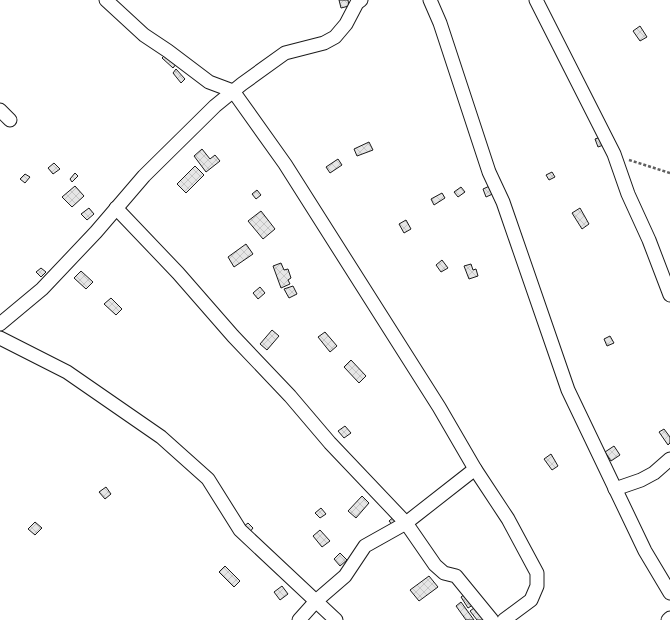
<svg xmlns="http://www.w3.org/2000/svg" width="670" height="620" viewBox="0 0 670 620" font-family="'IBM Plex Serif',serif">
<defs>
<pattern id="building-cross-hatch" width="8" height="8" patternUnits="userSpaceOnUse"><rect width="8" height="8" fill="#e6e6e6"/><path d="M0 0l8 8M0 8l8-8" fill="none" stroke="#c5c5c5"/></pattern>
</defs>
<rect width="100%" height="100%" fill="#fff"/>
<g fill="url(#building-cross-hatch)" stroke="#1a1a1a">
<polygon points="339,0 348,0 349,6 341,8"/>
<polygon points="640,26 647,37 640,41 633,31"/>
<polygon points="166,54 177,63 173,68 162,58"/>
<polygon points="176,69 185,79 181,83 173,73"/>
<polygon points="603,136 606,144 598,147 595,139"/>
<polygon points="369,142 373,150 357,156 354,149"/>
<polygon points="202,149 210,159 215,155 220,161 206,172 194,156"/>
<polygon points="338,159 342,165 330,173 326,167"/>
<polygon points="54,163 60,169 53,174 48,168"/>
<polygon points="195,166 204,175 186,193 177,184"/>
<polygon points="552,172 555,177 549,180 546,175"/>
<polygon points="75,173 78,176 72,182 70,179"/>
<polygon points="25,174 30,177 25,183 20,179"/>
<polygon points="494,184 497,192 486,197 483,189"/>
<polygon points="75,186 84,196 72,207 62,197"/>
<polygon points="461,187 465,192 458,197 454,192"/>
<polygon points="257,190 261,195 256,199 252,194"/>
<polygon points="442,193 445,198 434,205 431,199"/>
<polygon points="89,208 94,214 87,220 81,214"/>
<polygon points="580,208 589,224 582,229 572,213"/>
<polygon points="261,211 275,229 263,239 248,221"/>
<polygon points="406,220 411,229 404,233 399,224"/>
<polygon points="246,244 253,254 234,267 228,257"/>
<polygon points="442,260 448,268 441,272 436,265"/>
<polygon points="281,263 284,270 288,269 291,278 288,280 290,284 281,288 273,266"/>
<polygon points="471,264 473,270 476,269 478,276 469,279 464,266"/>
<polygon points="41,268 46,272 41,277 36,272"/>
<polygon points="81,271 93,282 86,289 74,278"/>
<polygon points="293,286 297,294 289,298 284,289"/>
<polygon points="260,287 265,293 258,299 253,293"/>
<polygon points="111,298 122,309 116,315 104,304"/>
<polygon points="272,330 279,336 267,350 260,344"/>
<polygon points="325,332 337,346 330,352 318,337"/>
<polygon points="610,336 614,343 607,346 604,339"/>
<polygon points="351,360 366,376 359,383 344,367"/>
<polygon points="345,426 351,433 344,438 338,431"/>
<polygon points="664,429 670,437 670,443 668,445 659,432"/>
<polygon points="614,446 620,455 611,461 605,452"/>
<polygon points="551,454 558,466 552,470 544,459"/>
<polygon points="106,487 111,494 105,499 99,492"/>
<polygon points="362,496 369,503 356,518 348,511"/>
<polygon points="321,508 326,514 320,518 315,513"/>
<polygon points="396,515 395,528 389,521"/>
<polygon points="35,522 42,528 35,535 28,529"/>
<polygon points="248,523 253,528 249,533 243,527"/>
<polygon points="320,530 330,541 322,547 313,536"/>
<polygon points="340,553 347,560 340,566 334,559"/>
<polygon points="225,566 240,581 234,587 219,572"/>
<polygon points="429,576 438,587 419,601 410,590"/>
<polygon points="282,586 288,594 280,600 274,592"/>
<polygon points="468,592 476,603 468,608 461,597"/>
<polygon points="461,602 474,620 466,620 456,606"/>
<polygon points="478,605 489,620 477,620 470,611"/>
</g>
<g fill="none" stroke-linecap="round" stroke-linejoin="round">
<defs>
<g id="street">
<polyline points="106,0 144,35 168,51 209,82 233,91 285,164 439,407 475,469 508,519 537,573 537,586 531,600 504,620"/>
<polyline points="430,0 440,23 489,172 503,202 568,390 645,551 670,593"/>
<polyline points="536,0 614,154 628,194 649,240 670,295"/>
<polyline points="0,110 10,120"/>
<polyline points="116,208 178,273 233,336 290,396 330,443 406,523 435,565 444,573 456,576 492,620"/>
<polyline points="0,324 42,289 96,232 144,176 215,106 242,84 285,53 324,43 335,37 346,24 357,3 361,0"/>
<polyline points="0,338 67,372 161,437 208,479 240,530 336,620"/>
<polyline points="615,489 641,480 654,473 670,459"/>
<polyline points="299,620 316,601 345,576 365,546 406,523 475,469"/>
<polyline points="668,620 670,618"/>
</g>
</defs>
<use href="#street" stroke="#1a1a1a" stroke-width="15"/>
<polyline stroke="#5f5f5f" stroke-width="2.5" stroke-dasharray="3 2" stroke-linecap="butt" points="629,160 670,173"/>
<use href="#street" stroke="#fff" stroke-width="13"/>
</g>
</svg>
